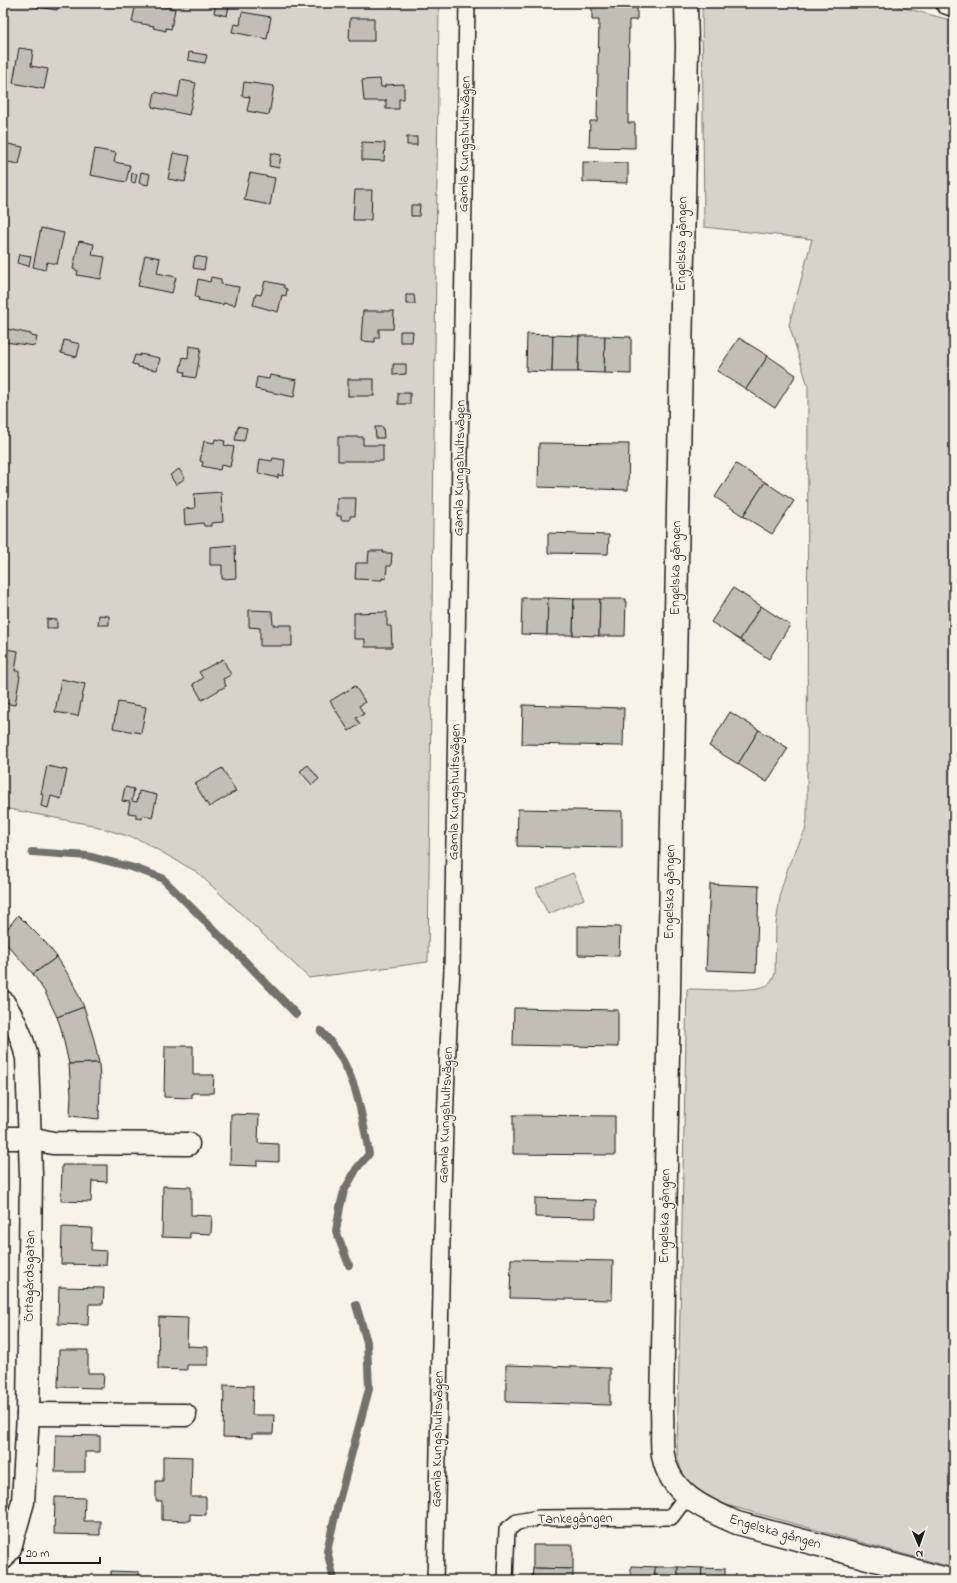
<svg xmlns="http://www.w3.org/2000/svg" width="957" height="1583" viewBox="0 0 957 1583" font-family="'Indie Flower',sans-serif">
<rect width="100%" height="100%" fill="#f7f3e8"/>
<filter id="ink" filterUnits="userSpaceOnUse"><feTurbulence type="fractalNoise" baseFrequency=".025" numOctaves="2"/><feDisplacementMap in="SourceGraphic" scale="8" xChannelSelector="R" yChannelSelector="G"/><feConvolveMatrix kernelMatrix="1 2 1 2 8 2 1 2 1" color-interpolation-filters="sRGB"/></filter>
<g filter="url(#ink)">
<g fill="#d7d3cb" stroke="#7a7874">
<polygon points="3,3 439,3 428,962 309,978 197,872 140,840 92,825 3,808"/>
<path d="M705 3H886L954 21V1568L719 1503C695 1491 681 1482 677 1454L687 989C703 989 758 993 769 984 772 981 774 977 775 973L776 924 781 890 789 864 805 831 807 819 808 386 789 325 812 239 704 227 702 5Z"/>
<polygon points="573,873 584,899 548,914 536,888"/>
</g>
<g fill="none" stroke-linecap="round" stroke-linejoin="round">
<g stroke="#72716c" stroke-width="8">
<polyline points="32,852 88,856 134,868 162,878 244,960 296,1014"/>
<path d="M321 1031C355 1066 361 1108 369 1154L357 1168 344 1191 340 1207 336 1231 349 1265"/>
<polyline points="334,1580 327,1550 337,1508 369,1389 367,1342 356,1305"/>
</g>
</g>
<g fill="#c0beb5" stroke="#1c1c1c">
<polygon points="31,3 58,3 57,10 31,6"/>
<polygon points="136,3 146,3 175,9 171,29 166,28 166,31 153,28 154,26 132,22"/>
<polygon points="216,3 229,6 227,16 214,13"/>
<polygon points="592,3 637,3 637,20 629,20 628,123 635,123 635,148 589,147 590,121 597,121 599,20 592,20"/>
<polygon points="242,12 271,17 267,39 232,32 234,24 240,25"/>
<polygon points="350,18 374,18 374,41 349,41"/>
<polygon points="19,48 33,50 31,66 48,69 44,89 13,83"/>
<polygon points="189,52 207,55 205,63 188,60"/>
<polygon points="380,79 381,87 385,87 385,85 404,84 404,99 399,99 399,109 386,109 386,99 385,101 364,101 362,80"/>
<polygon points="181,80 196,83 189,115 152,107 155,92 178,97"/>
<polygon points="244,82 274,86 269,115 247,111 250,97 242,96"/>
<rect x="407" y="137" width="10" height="8"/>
<polygon points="362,142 385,143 384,161 362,160"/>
<polygon points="3,143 23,147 19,164 3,161"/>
<polygon points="95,149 116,153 114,162 130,165 126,182 90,175"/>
<polygon points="173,153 190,156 185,182 168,179"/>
<polygon points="271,153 281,155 279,168 269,166"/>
<polygon points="583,162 628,163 628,183 583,182"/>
<polygon points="141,172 150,174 148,185 139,183"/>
<polygon points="132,173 137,174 135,183 131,182"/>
<polygon points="250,173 275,178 270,205 244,200"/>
<polygon points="355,190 372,190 371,220 353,220"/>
<polygon points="411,205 420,205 419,216 411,216"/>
<polygon points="41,228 64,233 57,264 47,262 45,270 33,267"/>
<polygon points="79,241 94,244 92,255 105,257 101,279 77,275 78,271 73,269"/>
<polygon points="19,254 31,256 29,266 17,263"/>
<polygon points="145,255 160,258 157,273 176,277 172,293 138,286"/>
<polygon points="195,256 206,258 204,270 193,268"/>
<polygon points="211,277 221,279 221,284 239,287 235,305 223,303 223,305 198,300 199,298 195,297 198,279 210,282"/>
<polygon points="265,281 284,285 284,288 287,289 286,296 282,295 278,312 253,305 256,294 261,295"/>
<polygon points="406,295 414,295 415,304 406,304"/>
<polygon points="363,311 394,311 393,329 379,329 379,338 375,338 375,342 361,341"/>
<polygon points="7,329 31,334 31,336 37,337 35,346 5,342"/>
<polygon points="400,331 413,331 412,342 400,342"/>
<polygon points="527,334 553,335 552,372 526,371"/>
<polygon points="553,335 579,336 578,372 552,372"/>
<polygon points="579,336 605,336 604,373 578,372"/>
<polygon points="605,336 631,337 631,374 604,373"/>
<polygon points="739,338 768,356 746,389 717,371"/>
<polygon points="64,340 80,344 77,357 61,353"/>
<polygon points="189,346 201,348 196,378 184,376 185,372 180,371 183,357 188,359"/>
<polygon points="140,354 160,358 157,370 138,367 138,365 132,364 135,355 140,356"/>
<polygon points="768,356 796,375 775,408 746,389"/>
<polygon points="393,364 406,364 406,374 393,375"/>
<polygon points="270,375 297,380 294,397 255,389 257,377 269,379"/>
<rect x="348" y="379" width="26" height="17"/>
<rect x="398" y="393" width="12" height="11"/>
<polygon points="238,426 247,428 244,441 235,440"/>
<polygon points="375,427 383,427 384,438 376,438"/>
<polygon points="338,437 363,437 363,445 383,445 383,461 338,461"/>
<polygon points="215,439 225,441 224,445 234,447 230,467 221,465 220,470 202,466 203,462 200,461 204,441 214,443"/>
<polygon points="539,443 629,444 628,490 538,487"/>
<polygon points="273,458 285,460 283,476 278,475 278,478 258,473 260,459 272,461"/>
<polygon points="736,464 765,482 743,516 715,497"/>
<polygon points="179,469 185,478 176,485 170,475"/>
<polygon points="765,482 794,501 772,534 743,516"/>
<polygon points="221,492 223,522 211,523 211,526 204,526 203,523 185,525 184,509 195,508 194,494"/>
<polygon points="337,498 356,498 355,516 350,516 350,520 341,520 341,516 337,516"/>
<polygon points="548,533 609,535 608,554 548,553"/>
<polygon points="235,545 236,578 222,579 222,565 210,565 210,547"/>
<polygon points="369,551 384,551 383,553 392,553 391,566 387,566 386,579 382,578 382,580 355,579 356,563 368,563"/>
<polygon points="733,588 761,606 740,640 711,622"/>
<polygon points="522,598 548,598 547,635 521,634"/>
<polygon points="548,598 574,599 573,635 547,635"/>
<polygon points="574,599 600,599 599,636 573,635"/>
<polygon points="600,599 626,599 625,636 599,636"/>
<polygon points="761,606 790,625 769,659 740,640"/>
<polygon points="249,610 272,611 273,625 292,625 292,646 260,646 260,628 249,627"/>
<polygon points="387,612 387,626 391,626 392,647 365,647 365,639 354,639 354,613"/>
<polygon points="99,615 109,616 109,625 98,625"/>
<polygon points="47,619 57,620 57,628 47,628"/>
<polygon points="6,649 18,651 15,671 19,671 19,676 20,676 15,705 3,703 3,669"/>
<polygon points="223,659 231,675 223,679 226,686 202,700 193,684 203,678 199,672"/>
<polygon points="61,679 85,684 78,716 55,712"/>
<polygon points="355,686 365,702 359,706 364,714 356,718 360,724 349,731 330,701"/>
<polygon points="118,702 146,707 141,733 113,728"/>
<polygon points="523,705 624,708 623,746 522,744"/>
<polygon points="730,712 759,730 738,764 709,746"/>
<polygon points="759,730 788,748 767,782 738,764"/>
<polygon points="308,765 319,779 312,785 300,771"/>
<polygon points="47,766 67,770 61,799 51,796 48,808 41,806 43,795 41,794"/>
<polygon points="222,768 236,791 209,807 195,784"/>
<polygon points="125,787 134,789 132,801 137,802 139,791 157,795 152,818 143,815 142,819 136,818 136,814 128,813 130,802 122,801"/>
<polygon points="518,809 622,811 622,848 517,846"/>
<polygon points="710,884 759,886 756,972 706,970"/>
<polygon points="18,915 46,943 57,957 33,974 3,940 3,934"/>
<polygon points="578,926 620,927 619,956 578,955"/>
<polygon points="57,957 71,979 84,1007 57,1017 45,992 33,974"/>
<polygon points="84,1007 94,1040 99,1063 69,1064 61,1028 57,1017"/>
<polygon points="514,1008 618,1010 618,1047 513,1045"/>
<polygon points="165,1046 193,1046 193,1075 214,1075 213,1093 192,1093 192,1098 164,1097"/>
<polygon points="99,1063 100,1081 99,1119 70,1116 71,1095 69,1064"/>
<rect x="3" y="1087" width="4" height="18"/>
<polygon points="231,1114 259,1115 258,1143 279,1144 279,1162 257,1161 257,1166 230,1165"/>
<polygon points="513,1115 615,1116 615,1155 513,1154"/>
<polygon points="62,1165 107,1165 107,1182 92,1181 91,1202 61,1201"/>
<polygon points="3,1171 6,1171 5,1200 3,1200"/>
<polygon points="163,1186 191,1187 191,1215 212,1216 211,1234 190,1233 190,1238 162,1237"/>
<polygon points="535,1198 596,1200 596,1218 535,1217"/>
<polygon points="62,1227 92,1228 91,1250 107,1251 106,1265 61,1264"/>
<polygon points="511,1259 613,1261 612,1300 510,1298"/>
<polygon points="59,1287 104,1288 103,1304 89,1304 88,1325 58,1324"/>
<polygon points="159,1317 188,1318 187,1346 208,1347 208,1365 187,1365 187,1370 158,1369"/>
<polygon points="59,1350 88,1350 88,1373 104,1373 103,1388 58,1387"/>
<polygon points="506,1365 610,1368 610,1405 506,1402"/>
<polygon points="224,1385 253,1386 252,1415 274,1415 273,1434 252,1434 252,1438 223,1437"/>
<polygon points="56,1435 100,1436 100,1452 85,1452 85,1472 55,1472"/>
<polygon points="163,1456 192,1457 191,1497 206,1497 206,1515 190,1514 190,1521 162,1520 162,1501 156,1501 156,1481 163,1481"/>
<polygon points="55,1497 85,1498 84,1521 100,1521 100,1535 54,1534"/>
<polygon points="533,1545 573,1545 573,1569 533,1568"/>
<polygon points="631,1566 655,1567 655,1580 631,1580"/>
<rect x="655" y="1567" width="23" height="13"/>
<polygon points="678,1567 702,1568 701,1580 678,1580"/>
<polygon points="533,1568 573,1569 573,1580 532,1580"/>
<polygon points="702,1568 725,1569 725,1580 701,1580"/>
<polygon points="111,1571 139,1572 139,1580 111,1580"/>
<polygon points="750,1575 771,1580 749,1580"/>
<polygon points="16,1576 45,1577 44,1580 16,1580"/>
</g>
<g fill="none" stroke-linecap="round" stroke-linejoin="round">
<defs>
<g id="service">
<path d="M435 1580C441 1377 440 1173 452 970L467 3"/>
<polyline points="505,1580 507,1530 517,1522 539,1518 671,1517 686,1497"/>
</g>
<g id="minor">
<path d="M686 3 687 46 671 871 662 1411C663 1426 661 1441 663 1455 670 1495 705 1509 737 1523L950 1580"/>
<polyline points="947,3 954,5"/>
<path d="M3 1002C15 1020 23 1038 27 1058L31 1175 28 1414 23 1502 10 1548 3 1558"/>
<polyline points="3,1138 30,1138 53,1143 188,1144"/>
<polyline points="28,1414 185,1415"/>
</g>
</defs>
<use href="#service" stroke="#1c1c1c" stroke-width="18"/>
<use href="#minor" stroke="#1c1c1c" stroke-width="25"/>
<use href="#service" stroke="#f7f3e8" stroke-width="15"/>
<use href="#minor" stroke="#f7f3e8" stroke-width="22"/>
</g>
</g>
<g text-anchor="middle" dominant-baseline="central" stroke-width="3" stroke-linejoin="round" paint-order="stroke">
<g font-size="14" fill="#1c1c1c" stroke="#f7f3e8">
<text transform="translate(465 144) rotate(-89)">Gamla Kungshultsvägen</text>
<text transform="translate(682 244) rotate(-89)">Engelska gången</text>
<text transform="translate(460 468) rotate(-89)">Gamla Kungshultsvägen</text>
<text transform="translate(676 568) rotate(-89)">Engelska gången</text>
<text transform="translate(455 792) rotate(-89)">Gamla Kungshultsvägen</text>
<text transform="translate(670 892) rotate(-89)">Engelska gången</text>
<text transform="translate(446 1115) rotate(-88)">Gamla Kungshultsvägen</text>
<text transform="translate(665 1216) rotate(-89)">Engelska gången</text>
<text transform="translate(30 1276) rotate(-89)">Örtagårdsgatan</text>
<text transform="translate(438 1439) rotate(-89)">Gamla Kungshultsvägen</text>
<text transform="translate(575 1519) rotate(-1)">Tankegången</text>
<text transform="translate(775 1532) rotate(16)">Engelska gången</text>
</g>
</g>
<rect width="957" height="1583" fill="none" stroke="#f7f3e8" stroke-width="16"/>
<rect x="8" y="8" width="941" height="1567" fill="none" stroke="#1c1c1c" stroke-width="1.5" filter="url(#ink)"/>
<g transform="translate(919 1545) rotate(178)" stroke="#f7f3e8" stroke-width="3" paint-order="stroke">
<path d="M0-3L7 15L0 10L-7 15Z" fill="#1c1c1c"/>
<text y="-6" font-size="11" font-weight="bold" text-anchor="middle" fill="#1c1c1c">N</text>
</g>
<path d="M20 1557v6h80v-6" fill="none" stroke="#1c1c1c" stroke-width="2"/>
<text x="26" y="1557" font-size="12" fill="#1c1c1c" stroke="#f7f3e8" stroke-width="3" paint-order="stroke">20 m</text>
</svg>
